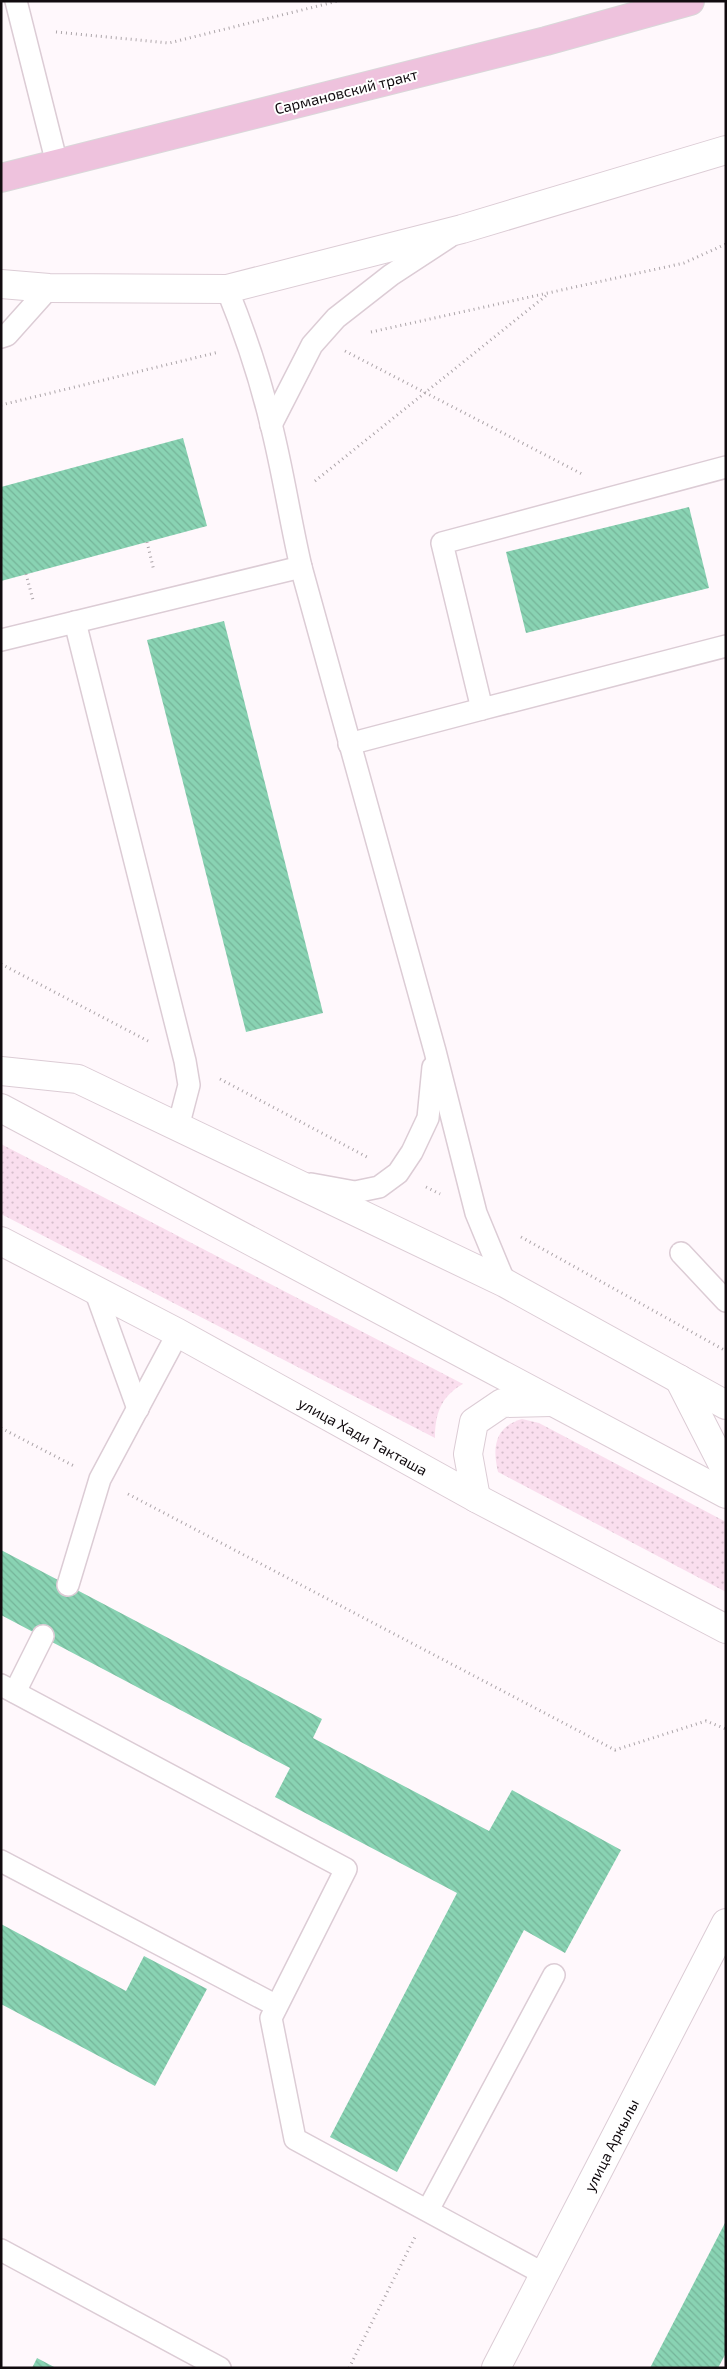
<svg xmlns="http://www.w3.org/2000/svg" width="727" height="2369" viewBox="0 0 727 2369" font-family="'Exo 2',sans-serif">
<defs>
<pattern id="grass-dots" width="8" height="8" patternUnits="userSpaceOnUse" patternTransform="scale(1.25)"><rect width="8" height="8" fill="#fadeee"/><path d="M2 2h.1M6 6h.1" fill="none" stroke="#d5bdcb" stroke-width="1.8" stroke-linecap="round"/></pattern>
<pattern id="building-back-hatch" width="6" height="6" patternUnits="userSpaceOnUse" patternTransform="scale(1.25)"><rect width="6" height="6" fill="#89d3b3"/><path d="M-1 5l2 2M0 0l6 6M5-1l2 2" fill="none" stroke="#75b499"/></pattern>
</defs>
<rect width="100%" height="100%" fill="#fff8fc"/>
<g fill="url(#grass-dots)">
<path d="M1 1144 463 1384C441 1396 435 1414 435 1438L1 1214Z"/>
<path d="M522 1419 539 1423 726 1522V1592L498 1472C492 1446 495 1427 522 1419Z"/>
</g>
<g fill="url(#building-back-hatch)">
<polygon points="183,438 207,526 1,581 1,487"/>
<polygon points="689,507 709,588 526,633 506,552"/>
<polygon points="224,621 323,1013 246,1032 147,640"/>
<polygon points="1,1550 322,1719 313,1738 489,1831 512,1790 621,1850 565,1953 524,1930 397,2172 330,2137 457,1893 275,1797 290,1768 1,1615"/>
<polygon points="1,1924 126,1991 144,1956 207,1989 155,2086 1,2004"/>
<polygon points="726,2221 726,2353 718,2368 650,2368"/>
<polygon points="37,2358 56,2368 32,2368"/>
</g>
<g fill="none" stroke-linecap="round" stroke-linejoin="round">
<defs>
<g id="lane">
<polyline points="16,1 57,164"/>
<path d="M227 289C245 333 260 378 271 424 283 471 290 520 301 567L435 1051 476 1213 505 1283"/>
<polyline points="1,337 7,335 49,288"/>
<polyline points="271,425 312,345 336,318 391,275 449,237"/>
<polyline points="726,467 442,543 482,709 726,646"/>
<polyline points="75,622 185,1061 189,1085 178,1127"/>
<polyline points="1,640 301,567"/>
<polyline points="349,744 482,709"/>
<polyline points="311,1184 355,1192 379,1187 398,1173 412,1152 428,1118 433,1067"/>
<polyline points="681,1253 726,1301"/>
<polyline points="95,1290 138,1409"/>
<polyline points="68,1585 100,1479 178,1333"/>
<polyline points="1,1685 346,1869 271,2018 295,2139 544,2274"/>
<polyline points="15,1692 43,1636"/>
<polyline points="1,1861 275,2005"/>
<polyline points="428,2210 554,1975"/>
<polyline points="1,2250 220,2368"/>
</g>
<g id="street">
<polyline points="1,284 49,288 227,289 462,229 726,150"/>
<polyline points="1,1071 78,1079 505,1283 726,1405"/>
<polyline points="679,1379 726,1471"/>
</g>
<g id="secondary">
<polyline points="1,1108 726,1494"/>
<polyline points="1,1241 178,1333 476,1498 726,1629"/>
<polyline points="476,1498 468,1454 474,1422 502,1403 552,1402"/>
<polyline points="496,2368 726,1923"/>
</g>
<polyline id="primary" points="1,178 546,41 690,1"/>
</defs>
<use href="#lane" stroke="#dcccd5" stroke-width="24"/>
<use href="#street" stroke="#dcccd5" stroke-width="30"/>
<use href="#secondary" stroke="#dcccd5" stroke-width="30"/>
<use href="#primary" stroke="#d9d8d9" stroke-width="30"/>
<g stroke="#aca5a9" stroke-width="3" stroke-dasharray="1 4" stroke-linecap="butt">
<polyline points="56,32 169,43 338,1"/>
<polyline points="371,332 684,263 726,244"/>
<polyline points="345,351 582,474"/>
<polyline points="1,405 219,352"/>
<polyline points="315,481 548,294"/>
<polyline points="147,542 154,571"/>
<polyline points="26,574 33,600"/>
<polyline points="1,964 148,1041"/>
<polyline points="220,1079 367,1157"/>
<polyline points="426,1187 440,1194"/>
<polyline points="521,1237 726,1351"/>
<polyline points="1,1428 74,1466"/>
<polyline points="128,1494 615,1750 706,1721 726,1729"/>
<polyline points="349,2368 415,2237"/>
</g>
<use href="#lane" stroke="#fff" stroke-width="21"/>
<use href="#street" stroke="#fff" stroke-width="28"/>
<use href="#secondary" stroke="#fff" stroke-width="28"/>
<use href="#primary" stroke="#eec2dd" stroke-width="28"/>
</g>
<g text-anchor="middle" dominant-baseline="central" stroke-width="4" stroke-linejoin="round" paint-order="stroke">
<g font-size="15" fill="#110b0f" stroke="#fff">
<text transform="translate(346 91) rotate(-14)">Сармановский тракт</text>
<text transform="translate(363 1436) rotate(29)">улица Хади Такташа</text>
<text transform="translate(611 2145) rotate(-63)">улица Аркылы</text>
</g>
</g>
<rect width="727" height="2369" fill="none" stroke="#110b0f" stroke-width="5"/>
</svg>
